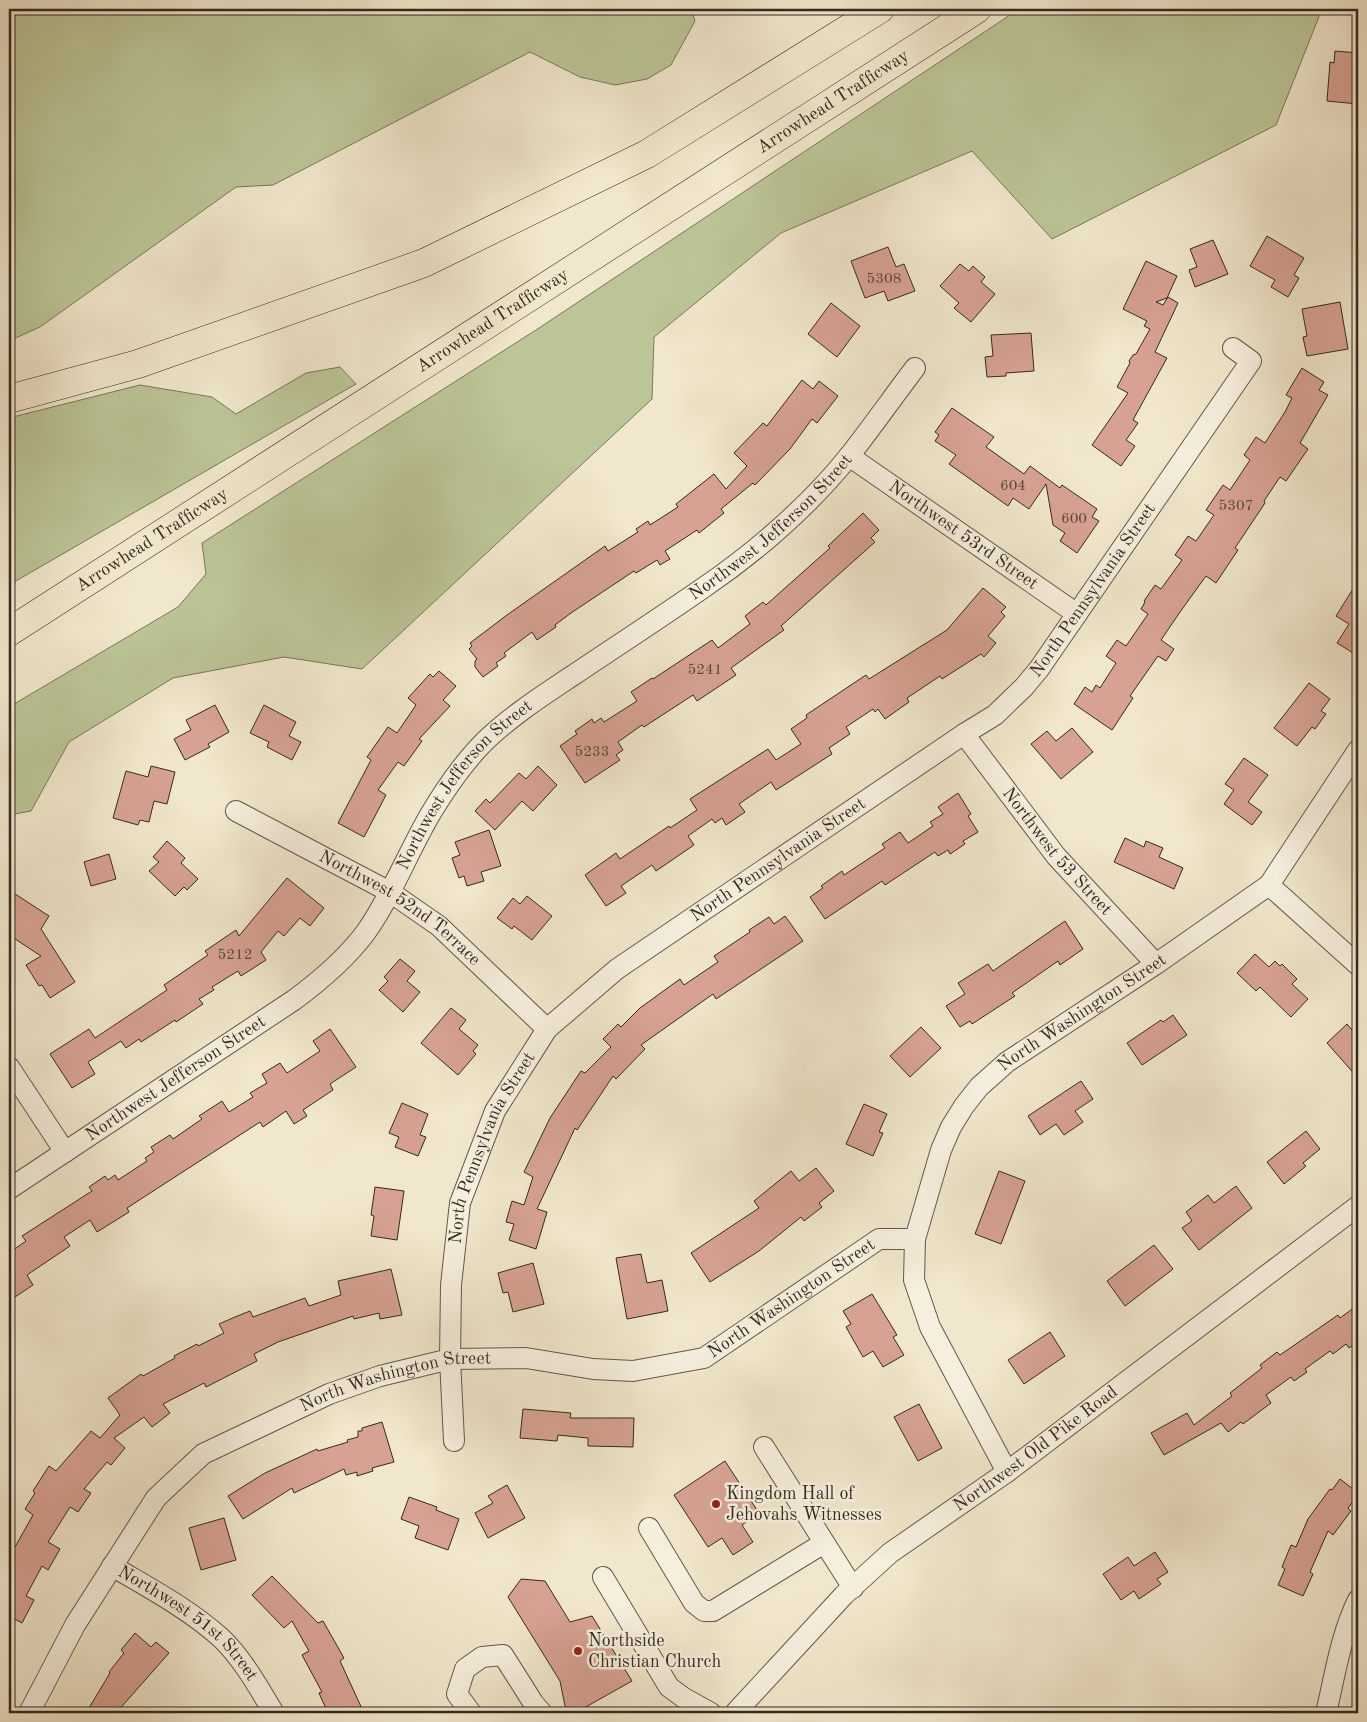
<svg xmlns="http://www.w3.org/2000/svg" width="1367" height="1722" viewBox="0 0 1367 1722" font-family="'Old Standard TT',serif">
<rect width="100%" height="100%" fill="#f1e7cc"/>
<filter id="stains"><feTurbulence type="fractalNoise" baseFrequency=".004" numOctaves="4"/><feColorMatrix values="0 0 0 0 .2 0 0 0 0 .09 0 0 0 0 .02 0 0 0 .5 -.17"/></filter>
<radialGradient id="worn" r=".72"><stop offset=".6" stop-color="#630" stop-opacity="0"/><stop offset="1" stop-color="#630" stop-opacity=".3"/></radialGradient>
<g fill="#bcc597" stroke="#78785c">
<polygon points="9,9 691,9 695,21 671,65 647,79 615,85 580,77 530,52 273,185 236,187 40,327 9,341"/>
<polygon points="1019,9 1322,9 1276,125 1052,239 972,151 781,233 654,337 652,399 362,669 284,657 173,678 69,742 31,811 9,815 9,707 178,607 206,574 202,543 536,330"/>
<polygon points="340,367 356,384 9,585 9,418 140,385 212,397 236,414 306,373"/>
</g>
<g fill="#d7a293" stroke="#332a20">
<polygon points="1335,51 1358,53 1358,104 1327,101 1330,62 1334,63"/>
<polygon points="1267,236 1304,258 1294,275 1299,278 1288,297 1271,287 1275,280 1250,266"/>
<polygon points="1213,240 1228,274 1195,287 1189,270 1197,267 1190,249"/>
<polygon points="888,247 896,267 904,264 915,291 888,301 884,291 865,298 851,261"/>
<polygon points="1146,261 1177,276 1167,298 1156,302 1163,305 1168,297 1178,303 1155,352 1167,358 1133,420 1138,423 1126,440 1135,446 1121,466 1092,445 1128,393 1117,387 1130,363 1129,361 1133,355 1136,354 1150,329 1144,326 1147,321 1123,309"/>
<polygon points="960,264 969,271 973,266 985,277 981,282 995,294 971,322 954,308 959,303 940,286"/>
<polygon points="1340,302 1348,349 1307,356 1303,337 1307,336 1302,309"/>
<polygon points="831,303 860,326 837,357 808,334"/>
<polygon points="1031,333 1034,371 1006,373 1006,376 987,377 985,357 993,356 991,335"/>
<polygon points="1302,368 1324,382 1319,390 1328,395 1300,443 1308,449 1286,481 1280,477 1264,501 1265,503 1235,548 1238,550 1216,583 1206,576 1180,612 1161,640 1174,649 1166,661 1158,656 1130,696 1133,698 1112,730 1074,704 1085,687 1092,692 1096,685 1100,688 1116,663 1106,656 1117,640 1126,646 1148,614 1141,609 1145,602 1144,601 1155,585 1161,589 1182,560 1175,555 1188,536 1196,541 1214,515 1206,510 1223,485 1230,490 1250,460 1244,455 1256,437 1265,443 1285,412 1292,398 1286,395"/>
<polygon points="802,380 813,389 819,381 838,396 817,423 812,419 790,449 755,485 753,483 721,509 724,513 699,533 697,530 665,551 670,559 660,565 657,560 636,573 634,571 571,613 555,625 556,627 537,640 532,632 504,653 506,656 496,663 498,666 483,677 475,667 475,661 477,659 469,649 472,646 470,643 507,615 605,546 608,551 638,532 636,529 648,521 650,525 678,507 676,504 714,474 726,489 747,466 734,453 763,423 767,426"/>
<polygon points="952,408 994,437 986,447 1024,474 1030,466 1060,488 1062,485 1097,509 1092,517 1099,521 1077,553 1060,541 1065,533 1053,525 1046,484 1029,509 1013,498 1008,506 949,464 956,455 935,441 939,435 935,432"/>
<polygon points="863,513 879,530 871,538 875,542 781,626 784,630 731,668 736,675 697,701 693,695 644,727 642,725 618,742 623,750 616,755 620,760 585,783 560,746 577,734 575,731 592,719 594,723 601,718 604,722 637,701 631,692 652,678 653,679 712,640 718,648 750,624 745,616 763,602 766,605 830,548 828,546"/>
<polygon points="1358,581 1358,656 1337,643 1349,624 1336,616"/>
<polygon points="983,588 1006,607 1001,612 1005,616 988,636 996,643 984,657 981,654 942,679 940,676 907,698 909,702 885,719 878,709 875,712 873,709 846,727 850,734 829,748 832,754 776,790 771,782 739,804 745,812 726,825 722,818 715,823 712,819 688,836 694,845 656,871 652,865 621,886 626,893 606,906 585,875 616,853 620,859 669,826 670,828 697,810 690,799 768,749 776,760 801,744 791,729 807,718 806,715 866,675 869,679 947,630"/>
<polygon points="439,671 456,686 443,700 450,706 419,739 422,741 404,766 398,762 378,790 386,795 364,837 338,823 371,760 367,757 388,727 397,733 416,705 408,698 430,674 433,677"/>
<polygon points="1309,683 1330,699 1321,711 1326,714 1315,729 1312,727 1297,746 1274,728"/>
<polygon points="215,705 229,732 208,744 210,747 185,760 174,739 191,730 186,720"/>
<polygon points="264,705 296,722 289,736 301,742 292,760 267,747 269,742 250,733"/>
<polygon points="1072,728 1093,752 1061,779 1031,744 1047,731 1056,741"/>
<polygon points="1244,758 1268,775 1248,802 1262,812 1252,825 1224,804 1234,790 1225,784"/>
<polygon points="151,766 175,772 167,804 154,801 149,822 140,820 138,825 113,818 126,771 148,777"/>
<polygon points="538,766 557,785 533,811 522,801 495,830 475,811 486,799 490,803 519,773 526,779"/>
<polygon points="958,793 971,814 968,816 978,832 963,841 965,844 950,854 948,850 938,856 935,852 885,885 882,881 825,919 810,897 823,888 821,886 842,871 844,875 885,848 882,844 900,832 908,843 933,826 930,822 943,814 938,807"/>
<polygon points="489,830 501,866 481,872 484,881 467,886 464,876 459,878 452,858 460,855 455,842"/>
<polygon points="1125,838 1144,847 1146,841 1163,848 1159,857 1183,868 1174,889 1114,862"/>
<polygon points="167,841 185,858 181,863 198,879 187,890 184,887 175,896 149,871 159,862 153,857"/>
<polygon points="109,854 116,879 91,886 84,862"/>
<polygon points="287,878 324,908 310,926 300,918 284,936 278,931 261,952 266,960 241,976 238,971 212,987 214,990 199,999 203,1004 176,1022 175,1020 141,1042 139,1039 126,1048 121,1041 88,1062 95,1074 72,1088 50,1054 89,1029 95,1038 167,990 164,985 208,955 205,951 236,930 239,936"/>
<polygon points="9,890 49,916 41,929 75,982 50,998 42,985 39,986 26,965 41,956 9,935"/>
<polygon points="527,896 552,916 532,940 514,926 512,929 497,918 513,898 520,904"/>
<polygon points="785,916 803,941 716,999 713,994 641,1045 645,1049 616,1079 613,1076 577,1130 575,1128 537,1209 547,1212 536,1249 509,1240 514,1224 506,1222 512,1201 524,1205 533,1177 524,1172 550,1118 581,1071 585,1073 611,1047 603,1039 618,1024 621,1027 640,1008 680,979 684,985 718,962 714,956 750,932 749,930 769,917 774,924"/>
<polygon points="1065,921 1083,949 1060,965 1058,961 1012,993 1015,996 972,1024 970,1021 960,1027 946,1006 965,994 958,983 988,964 993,971"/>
<polygon points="1255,954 1269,967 1275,961 1280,966 1282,964 1297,979 1292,984 1308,999 1291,1017 1260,987 1256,991 1237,973"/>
<polygon points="400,959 415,971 407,981 420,992 403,1012 379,990 388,981 384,977"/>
<polygon points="451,1008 466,1020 459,1029 478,1045 473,1051 476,1054 458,1075 421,1043"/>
<polygon points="1173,1015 1187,1035 1142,1065 1127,1043 1161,1020 1163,1022"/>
<polygon points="1347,1024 1358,1037 1358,1078 1327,1043"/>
<polygon points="921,1027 941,1048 910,1077 890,1056"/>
<polygon points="330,1029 356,1067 330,1084 333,1090 303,1110 307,1116 294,1124 286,1111 263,1127 260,1122 127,1208 129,1212 97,1232 90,1220 64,1237 70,1246 27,1275 33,1285 9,1301 9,1253 26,1241 22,1236 92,1191 89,1187 105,1176 108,1180 115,1175 118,1180 147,1161 145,1158 154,1152 151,1147 170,1135 173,1139 202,1119 199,1116 222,1101 229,1112 253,1097 250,1093 267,1083 262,1074 280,1063 287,1073 320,1051 313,1041"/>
<polygon points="1081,1081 1093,1099 1075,1111 1083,1122 1064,1135 1056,1124 1040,1135 1028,1116"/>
<polygon points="402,1103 428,1114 420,1135 426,1137 418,1156 395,1147 399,1137 389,1133"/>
<polygon points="864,1104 887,1114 879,1132 883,1133 873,1156 846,1144"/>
<polygon points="1306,1131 1320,1149 1303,1163 1306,1166 1284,1184 1267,1162"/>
<polygon points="816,1168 834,1191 819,1203 822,1207 804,1221 801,1217 759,1251 710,1282 691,1253 759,1208 754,1201 791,1171 799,1181"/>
<polygon points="999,1171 1025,1181 1001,1244 975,1234"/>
<polygon points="1236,1186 1252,1208 1199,1250 1182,1228 1192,1221 1186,1212 1208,1195 1214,1203"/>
<polygon points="375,1187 404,1191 397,1240 371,1236 374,1216 371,1215"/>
<polygon points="1154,1245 1173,1269 1125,1306 1107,1281"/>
<polygon points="641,1254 647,1283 662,1280 668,1311 627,1319 616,1258"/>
<polygon points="533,1263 544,1304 513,1312 508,1292 503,1293 498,1273"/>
<polygon points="391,1269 402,1315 380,1319 379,1313 354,1319 353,1316 278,1342 254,1354 257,1361 206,1387 204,1383 163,1404 170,1413 152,1427 144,1417 114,1438 125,1448 111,1465 107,1462 84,1489 91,1493 78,1512 70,1507 48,1542 60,1549 48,1570 42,1566 26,1596 34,1600 22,1623 9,1616 9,1544 15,1547 33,1515 25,1509 35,1493 33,1491 49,1466 56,1471 91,1431 100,1438 120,1415 108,1398 141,1374 143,1376 175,1358 174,1356 197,1344 198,1346 224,1333 219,1324 235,1317 250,1311 253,1317 305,1298 309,1306 341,1295 338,1281"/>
<polygon points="872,1294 897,1335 893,1337 904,1355 883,1367 873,1351 863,1357 846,1327 851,1324 843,1311"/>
<polygon points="1358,1305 1358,1341 1349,1348 1346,1344 1333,1354 1330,1351 1305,1369 1307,1372 1294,1381 1291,1377 1266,1395 1271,1403 1243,1424 1241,1422 1228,1432 1221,1423 1164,1455 1151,1433 1187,1413 1194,1425 1232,1396 1230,1393 1262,1368 1260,1365 1277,1352 1280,1355 1338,1315 1340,1318"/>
<polygon points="1050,1332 1065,1356 1024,1384 1008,1360"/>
<polygon points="919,1404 942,1448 918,1461 894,1417"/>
<polygon points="523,1409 571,1413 570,1418 634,1418 633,1447 588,1446 588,1438 558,1435 557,1441 520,1438"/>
<polygon points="382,1422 394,1462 372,1468 373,1471 357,1476 357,1472 346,1475 344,1469 294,1493 292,1488 243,1519 228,1496 265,1473 317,1449 318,1451 348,1442 347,1440 358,1437 358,1431 362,1431 362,1428"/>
<polygon points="725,1461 759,1513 742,1525 753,1542 733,1555 722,1538 708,1547 674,1495"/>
<polygon points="1340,1479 1358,1493 1358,1495 1348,1508 1351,1511 1333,1535 1328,1531 1310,1572 1313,1574 1303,1596 1278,1585 1285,1569 1282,1567 1291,1545 1296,1547 1308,1519 1330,1489 1332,1490"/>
<polygon points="507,1485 525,1518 488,1538 475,1513 493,1503 488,1496"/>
<polygon points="409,1497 437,1507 436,1510 459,1519 448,1550 415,1538 419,1526 401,1519"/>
<polygon points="224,1518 236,1560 201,1570 189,1528"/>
<polygon points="1155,1552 1168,1572 1157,1579 1161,1584 1139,1599 1134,1591 1121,1600 1103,1574 1128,1557 1134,1566"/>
<polygon points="272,1576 318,1623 323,1621 344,1658 340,1661 364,1713 328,1713 319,1693 322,1692 302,1655 309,1651 292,1621 284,1628 252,1595"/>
<polygon points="521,1579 545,1581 570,1622 592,1616 632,1681 575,1713 572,1713 565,1706 560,1681 508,1597"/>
<polygon points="135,1633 151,1647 156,1642 169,1653 116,1713 86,1713 110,1673 109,1672 124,1653 121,1650"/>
</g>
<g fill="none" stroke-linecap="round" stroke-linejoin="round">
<defs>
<g id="minor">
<path id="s1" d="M849 456 1077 614"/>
<path id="s2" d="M964 734 1056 856 1156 964"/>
<path id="s3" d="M236 811 390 892 439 926 547 1029"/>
<polyline points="1269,885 1358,965"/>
<polyline points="9,1067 65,1152"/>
<path id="s4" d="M9 1189 294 1000C321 980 346 959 366 932 392 895 408 852 431 813 446 788 464 762 485 741 511 716 542 696 572 676 615 647 660 618 703 588 756 552 810 505 850 455 872 427 893 397 915 368"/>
<path id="s5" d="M454 1441 450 1359 451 1285 460 1203 495 1111 547 1029 617 969 964 734 995 715 1024 687 1039 669 1251 361 1233 348"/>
<polyline points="764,1447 853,1588"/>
<path id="s6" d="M1007 1472 930 1327 914 1280 915 1239 941 1150 951 1127 964 1106 979 1087 1007 1062 1156 964 1269 885 1358 750"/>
<polyline points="649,1528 694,1603 704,1611 713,1611 824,1543"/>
<path id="s7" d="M112 1566C149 1588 189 1609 221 1638 243 1659 258 1687 274 1713"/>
<polyline points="603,1577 669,1687 684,1698 711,1713"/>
<path id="s8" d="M29 1713 75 1625 156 1498 203 1454 329 1394 380 1376 450 1359 526 1358 593 1369 633 1371 704 1358 879 1239H915"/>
<polyline points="471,1713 457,1694 465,1669 482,1657 503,1655 534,1704 542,1713"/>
<path id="s9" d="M735 1713 844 1595 890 1553 1007 1472 1358 1206"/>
<path d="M1326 1713C1335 1675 1341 1634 1358 1600"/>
</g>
<g id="highway">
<polyline points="9,399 138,364 424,263 647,154 880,9"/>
<path id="s10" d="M9 632 977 9"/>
</g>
</defs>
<use href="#minor" stroke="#62594b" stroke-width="22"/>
<use href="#highway" stroke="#332a20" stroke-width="29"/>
<use href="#minor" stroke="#f6efde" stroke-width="20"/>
<use href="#highway" stroke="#f1e7cc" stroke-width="28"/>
</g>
<g fill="#8f2418" stroke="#f6efde" stroke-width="2">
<circle cx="716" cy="1504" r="5"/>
<circle cx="578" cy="1651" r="5"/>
</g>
<g text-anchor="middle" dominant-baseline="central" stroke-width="5" stroke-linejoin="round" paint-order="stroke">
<g font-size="15" fill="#5c483d">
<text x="884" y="279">5308</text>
<text x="1013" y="486">604</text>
<text x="1236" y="506">5307</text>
<text x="1074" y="519">600</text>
<text x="705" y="670">5241</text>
<text x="592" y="752">5233</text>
<text x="235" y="955">5212</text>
</g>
<g font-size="18" fill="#332a20" stroke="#f6efde">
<text stroke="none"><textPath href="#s10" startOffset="980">Arrowhead Trafficway</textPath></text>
<text stroke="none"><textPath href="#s10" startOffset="575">Arrowhead Trafficway</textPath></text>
<text stroke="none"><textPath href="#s4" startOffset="1025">Northwest Jefferson Street</textPath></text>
<text stroke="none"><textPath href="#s1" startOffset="139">Northwest 53rd Street</textPath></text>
<text stroke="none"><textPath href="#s10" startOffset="170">Arrowhead Trafficway</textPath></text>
<text stroke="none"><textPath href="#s5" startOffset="1141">North Pennsylvania Street</textPath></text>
<text stroke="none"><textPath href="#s4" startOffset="620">Northwest Jefferson Street</textPath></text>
<text stroke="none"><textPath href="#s2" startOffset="150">Northwest 53 Street</textPath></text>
<text stroke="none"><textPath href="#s5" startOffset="721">North Pennsylvania Street</textPath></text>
<text stroke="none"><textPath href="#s3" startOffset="191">Northwest 52nd Terrace</textPath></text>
<text stroke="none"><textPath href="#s6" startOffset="549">North Washington Street</textPath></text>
<text stroke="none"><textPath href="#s4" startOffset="200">Northwest Jefferson Street</textPath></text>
<text stroke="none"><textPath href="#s5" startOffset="301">North Pennsylvania Street</textPath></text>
<text stroke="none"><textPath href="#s8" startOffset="942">North Washington Street</textPath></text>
<text stroke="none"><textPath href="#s8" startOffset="522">North Washington Street</textPath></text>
<text stroke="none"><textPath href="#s9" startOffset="402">Northwest Old Pike Road</textPath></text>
<text stroke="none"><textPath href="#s7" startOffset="96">Northwest 51st Street</textPath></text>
</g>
<g font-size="18" fill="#332a20" stroke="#f6efde" text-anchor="start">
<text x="726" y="1494">Kingdom Hall of<tspan x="726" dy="21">Jehovahs Witnesses</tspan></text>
<text x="588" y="1641">Northside<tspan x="588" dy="21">Christian Church</tspan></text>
</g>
</g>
<rect width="1367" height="1722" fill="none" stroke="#f1e7cc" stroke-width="30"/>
<rect x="10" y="10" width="1347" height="1702" fill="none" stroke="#332a20" stroke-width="2.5"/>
<rect x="15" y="15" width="1337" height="1692" fill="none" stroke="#332a20"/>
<rect width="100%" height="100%" filter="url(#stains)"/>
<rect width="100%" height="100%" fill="url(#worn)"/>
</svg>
